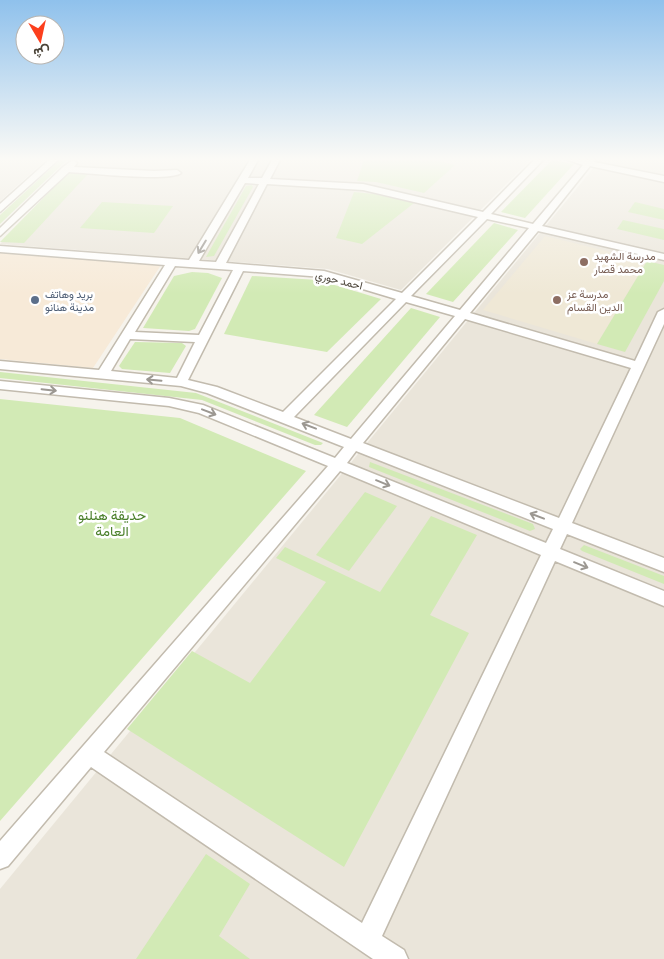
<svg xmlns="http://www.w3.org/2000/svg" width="664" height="959" viewBox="0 0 664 959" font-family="'PT Sans Narrow',Vazirmatn,sans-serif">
<rect width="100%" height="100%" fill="#f6f3ec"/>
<g fill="#eae5da">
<polygon points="0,160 46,160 0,201"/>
<polygon points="81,160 530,160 401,290 328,269 0,244"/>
<polygon points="600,160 664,160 664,959 0,959 0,889"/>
</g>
<polygon fill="#f7ead8" points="0,252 161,265 93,368 0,359"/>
<polygon fill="#efe8d6" points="545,236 647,261 597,344 483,310"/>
<g fill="#d2eab5">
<polygon points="60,160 67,160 0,224 0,215"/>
<polygon points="364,160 434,160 455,165 424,193 376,182 357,181"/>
<polygon points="552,160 574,164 525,218 501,212"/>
<polygon points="68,173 88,174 24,243 0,242"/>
<polygon points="252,185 253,187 214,256 206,257 246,186"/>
<polygon points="354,192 374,194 414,203 362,244 336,238"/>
<polygon points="102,202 173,206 154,233 80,228"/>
<polygon points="635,202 664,209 664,220 628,212"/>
<polygon points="623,220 664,229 664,240 617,229"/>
<polygon points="494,223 518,230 453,302 426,294"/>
<polygon points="647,261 664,265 664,281 625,352 597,344"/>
<polygon points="192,272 208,273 222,278 195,329 189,331 143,328 174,276"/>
<polygon points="252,276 318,280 381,299 327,352 224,334"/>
<polygon points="411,308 440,317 347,427 314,415"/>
<polygon points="135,342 182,343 186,346 170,373 122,369 119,366"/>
<polygon points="0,372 196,393 323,443 321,445 315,445 202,400 0,378"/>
<polygon points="0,399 180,418 306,471 0,821"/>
<polygon points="370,462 533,524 535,529 530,531 369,467"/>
<polygon points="365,492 397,506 349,571 316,555"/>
<polygon points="431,516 477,535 430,615 469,633 344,867 127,729 192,651 250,683 326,582 276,558 285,547 380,592"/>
<polygon points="584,545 664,576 664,584 582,551 580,549"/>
<polygon points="206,854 250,884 219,936 250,959 136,959"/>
</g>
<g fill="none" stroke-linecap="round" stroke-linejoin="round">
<defs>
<g id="street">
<polygon points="49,160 58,160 0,212 0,204"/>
<path d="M73 160 77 163 74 167 154 171 177 170 181 173C170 182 88 173 69 172L0 236V228L63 167Z"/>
<path d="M250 160H258L248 178H262L272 160H280L270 179 363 184 483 212 534 160H543L491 214 533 224 583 165 568 160H595L594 162 664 176V182L590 166 542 226 664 254V260L538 231 470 313 635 361 658 312 664 309V324L572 523 664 558V572L567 534 560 549 664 591V606L555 561 382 936 404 950 408 959H373L91 767 8 866 0 869V841L328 466 199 413 169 406 0 389V381L169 398 203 405 335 458 344 447 207 393 181 386 0 369V361L99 370 165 265 0 252V246L189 260ZM245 183 259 184 216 262 199 261ZM267 184 363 190 478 217 402 293 324 271 226 263ZM487 219 529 228 460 310 411 296ZM175 266 233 270 199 335 135 332ZM243 271 323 277 396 299 283 412 217 387 188 380ZM406 302 455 316 351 439 294 417ZM465 319 631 368 559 518 363 443ZM130 339 195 342 177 378 111 371ZM356 451 553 529 546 543 347 463ZM340 471 541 555 362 923 104 752Z"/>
</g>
</defs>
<use href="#street" stroke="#c2bbae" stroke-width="3"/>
<use href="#street" fill="#fff" fill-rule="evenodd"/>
</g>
<defs><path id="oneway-shaft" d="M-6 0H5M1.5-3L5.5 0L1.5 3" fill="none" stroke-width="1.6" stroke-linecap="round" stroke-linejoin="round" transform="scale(1.25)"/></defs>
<g stroke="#9c9892">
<use href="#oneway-shaft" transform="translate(202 247) rotate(121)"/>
<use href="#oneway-shaft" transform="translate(154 380) rotate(-175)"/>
<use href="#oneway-shaft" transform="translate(49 390) rotate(6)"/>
<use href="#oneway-shaft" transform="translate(209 412) rotate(21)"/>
<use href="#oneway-shaft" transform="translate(309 426) rotate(-159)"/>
<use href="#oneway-shaft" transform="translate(383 483) rotate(22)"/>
<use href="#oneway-shaft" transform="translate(537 516) rotate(-159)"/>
<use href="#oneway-shaft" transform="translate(581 565) rotate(22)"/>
</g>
<linearGradient id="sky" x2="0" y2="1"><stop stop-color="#8fc1ec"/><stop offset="0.54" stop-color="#fbfaf6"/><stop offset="1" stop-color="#fbfaf6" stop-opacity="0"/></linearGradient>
<rect width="664" height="294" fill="url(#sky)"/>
<g fill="#8d6e63" stroke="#fff" stroke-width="2">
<circle cx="584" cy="262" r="5"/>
<circle cx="557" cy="300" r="5"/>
</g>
<circle fill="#5c6f8a" stroke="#fff" stroke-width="2" cx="35" cy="300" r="5"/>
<g text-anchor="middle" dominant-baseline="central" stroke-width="5" stroke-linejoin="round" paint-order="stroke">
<g font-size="11" fill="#785e54" stroke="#fff" text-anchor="start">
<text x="594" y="256">مدرسة الشهيد<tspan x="594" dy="13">محمد قصار</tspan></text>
<text x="567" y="294">مدرسة عز<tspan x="567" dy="13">الدين القسام</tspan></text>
</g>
<g font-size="11" fill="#4b4439" stroke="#fff">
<text transform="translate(339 280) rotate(14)">احمد حوري</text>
</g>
<g font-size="11" fill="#4e5e75" stroke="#fff" text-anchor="start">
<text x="45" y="294">بريد وهاتف<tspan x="45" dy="13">مدينة هنانو</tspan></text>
</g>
<g font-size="14" fill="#4a7f2a" stroke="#fff">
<text x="112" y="515">حديقة هنلنو<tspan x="112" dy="16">العامة</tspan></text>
</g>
</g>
<g transform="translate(40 40) rotate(171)"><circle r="24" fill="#ffffff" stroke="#b7b4b0"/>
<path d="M0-4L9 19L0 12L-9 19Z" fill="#fc3f1d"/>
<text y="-8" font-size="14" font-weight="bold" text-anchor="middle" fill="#4b4439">ش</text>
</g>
</svg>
